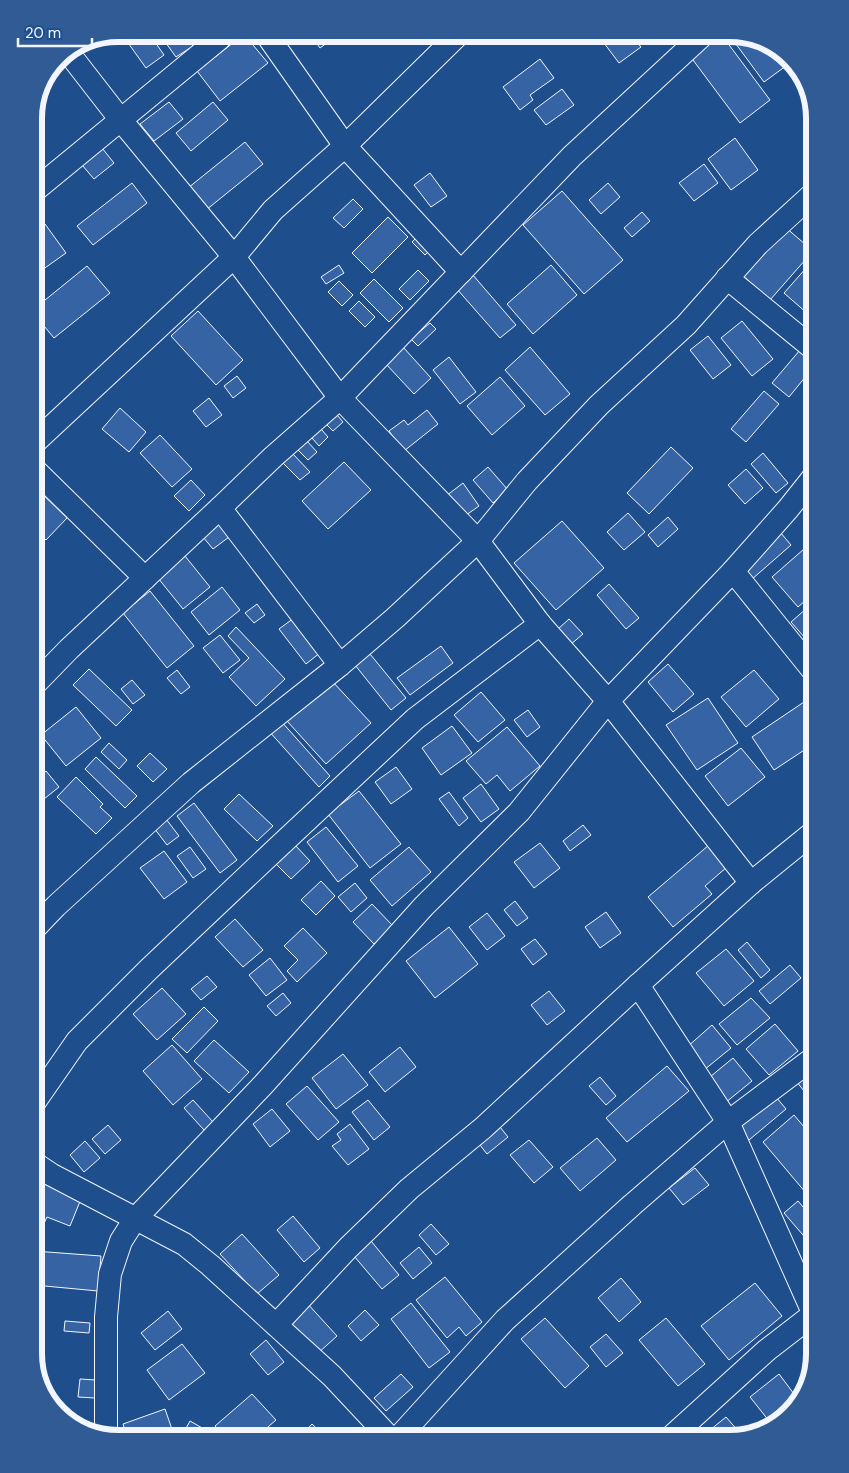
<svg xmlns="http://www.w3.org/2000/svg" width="849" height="1473" viewBox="0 0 849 1473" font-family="'DM Sans',sans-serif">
<rect width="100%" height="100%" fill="#1f4e8c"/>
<g fill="#3563a3" stroke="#f2f6ff">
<polygon points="721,34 770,100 740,123 690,56"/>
<polygon points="733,34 778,48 790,63 764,82 730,36"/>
<polygon points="598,35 631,35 641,47 619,63"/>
<polygon points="313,38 334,38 320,48"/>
<polygon points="153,39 164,55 146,68 126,40"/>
<polygon points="163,39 189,39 193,46 176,57"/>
<polygon points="238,39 248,39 268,63 220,101 197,71"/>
<polygon points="87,40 101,40 75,57 71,51"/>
<polygon points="540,59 554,78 530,95 533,100 520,110 503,87"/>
<polygon points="562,89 574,105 546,125 534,110"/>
<polygon points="169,102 183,119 154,141 140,124"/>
<polygon points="213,102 228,120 191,151 176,133"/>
<polygon points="735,138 758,170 731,190 708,159"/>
<polygon points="245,142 263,164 206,210 188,188"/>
<polygon points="102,148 114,163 94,179 82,165"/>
<polygon points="704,164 718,183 694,201 679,183"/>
<polygon points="430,173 447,196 431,207 414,185"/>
<polygon points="132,183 147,203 93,245 77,226"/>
<polygon points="608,183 620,197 601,214 589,200"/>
<polygon points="562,191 623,260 584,294 523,225"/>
<polygon points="353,199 363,209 344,228 333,218"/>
<polygon points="642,212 650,221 632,237 624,228"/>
<polygon points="388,217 408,237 372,273 352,253"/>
<polygon points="45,224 66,253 42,270 34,258 34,231"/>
<polygon points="785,227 813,251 770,300 742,275"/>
<polygon points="421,233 434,246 425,255 412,242"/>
<polygon points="815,258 815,306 808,314 784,293"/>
<polygon points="339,265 344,273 326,284 321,277"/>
<polygon points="551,265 577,295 533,334 507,304"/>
<polygon points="87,266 110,293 54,338 34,314 34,309"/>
<polygon points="418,270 429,281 410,300 399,289"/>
<polygon points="472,274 516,325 500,338 456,288"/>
<polygon points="374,279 403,308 389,322 360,293"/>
<polygon points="339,281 353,295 342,306 328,292"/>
<polygon points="359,301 375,317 365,327 349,311"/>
<polygon points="198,311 243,360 216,385 171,336"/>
<polygon points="742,321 773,359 752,376 721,338"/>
<polygon points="430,323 436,329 418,346 411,339"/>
<polygon points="708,336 731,365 713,379 690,350"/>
<polygon points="403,347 431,378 414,394 385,363"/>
<polygon points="530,347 570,394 545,415 505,370"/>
<polygon points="800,350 815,363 815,365 789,397 772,383"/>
<polygon points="449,357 476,392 460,404 433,370"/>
<polygon points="237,376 246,388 233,398 224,386"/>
<polygon points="500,377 525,406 492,435 467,406"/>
<polygon points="764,391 779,404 746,442 731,429"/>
<polygon points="209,398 222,415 206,427 193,411"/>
<polygon points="120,408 146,432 129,452 102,429"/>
<polygon points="427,410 438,424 404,451 389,431 404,420 408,425"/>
<polygon points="337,415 343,422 333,431 327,425"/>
<polygon points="321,429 328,437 319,446 312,438"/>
<polygon points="160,435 192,469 172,487 140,453"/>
<polygon points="306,440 317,452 308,460 297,449"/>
<polygon points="671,447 693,468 649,514 627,493"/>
<polygon points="292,453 310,472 300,480 282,462"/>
<polygon points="763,453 788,483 776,493 751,464"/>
<polygon points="344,462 371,490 328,529 302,501"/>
<polygon points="488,467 508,490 493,503 473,480"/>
<polygon points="746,469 763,488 745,504 728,485"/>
<polygon points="191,480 205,495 189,511 174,496"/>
<polygon points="463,483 479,506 462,518 446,496"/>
<polygon points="34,486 67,518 46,540 34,529"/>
<polygon points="628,513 645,532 624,550 607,532"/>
<polygon points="668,517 678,529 658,547 648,535"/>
<polygon points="562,521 604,568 556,610 514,563"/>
<polygon points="219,524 229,537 213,549 203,537"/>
<polygon points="780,532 791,545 751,580 740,568"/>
<polygon points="812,542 815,546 815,592 798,607 772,577"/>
<polygon points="185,556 210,587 183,609 158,578"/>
<polygon points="609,584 639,618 626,629 597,595"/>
<polygon points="222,587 240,610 209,635 191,612"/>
<polygon points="150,591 194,646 167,668 123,613"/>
<polygon points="815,601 815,629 805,638 791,622"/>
<polygon points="257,604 265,615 254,623 245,613"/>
<polygon points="294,618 321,652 306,664 279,629"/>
<polygon points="569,619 583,634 570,645 557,630"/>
<polygon points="236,627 285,679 256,706 229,677 249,658 228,636"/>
<polygon points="220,635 240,660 223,673 203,648"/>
<polygon points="441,646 453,663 410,695 397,678"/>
<polygon points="370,654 406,698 391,710 355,665"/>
<polygon points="668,664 694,694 673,712 648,682"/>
<polygon points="89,669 132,710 116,726 73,685"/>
<polygon points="177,670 190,687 181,694 167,678"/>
<polygon points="754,670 779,699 746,727 721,697"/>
<polygon points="132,680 145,695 133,704 121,689"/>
<polygon points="332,681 371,723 326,764 287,721"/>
<polygon points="481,692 505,720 478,742 454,715"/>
<polygon points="708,698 738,743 697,770 666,725"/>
<polygon points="804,702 815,718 815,743 774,770 752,737"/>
<polygon points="76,707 101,738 66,766 41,735"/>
<polygon points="528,710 540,727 527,737 514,720"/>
<polygon points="280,720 330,776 319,787 268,730"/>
<polygon points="452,726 472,753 441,775 422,748"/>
<polygon points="507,727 540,766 510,791 497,775 486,784 466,761"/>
<polygon points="109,743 127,760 119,769 101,752"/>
<polygon points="741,748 765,777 728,806 705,776"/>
<polygon points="150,753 167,769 153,782 137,766"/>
<polygon points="96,757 137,796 125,808 85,769"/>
<polygon points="396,767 412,789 391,804 375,782"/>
<polygon points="46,771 59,787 34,807 34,781"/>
<polygon points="76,777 103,804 100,807 112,818 96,834 57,797"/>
<polygon points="481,784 499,809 481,822 463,798"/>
<polygon points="359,791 401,844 370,868 328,814"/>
<polygon points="449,792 468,818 459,826 439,799"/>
<polygon points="239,794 273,826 257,841 224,809"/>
<polygon points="194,803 237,860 220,873 177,816"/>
<polygon points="166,819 179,836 167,845 154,828"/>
<polygon points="583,825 591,835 570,851 563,841"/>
<polygon points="326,827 358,866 338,882 307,842"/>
<polygon points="540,843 560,868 534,888 514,862"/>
<polygon points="294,844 310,861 291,879 275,863"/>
<polygon points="709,845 727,867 705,886 712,894 673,927 648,897"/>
<polygon points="190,847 206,869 193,878 177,856"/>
<polygon points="409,847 431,872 392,906 370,880"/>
<polygon points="164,851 187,882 164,899 140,868"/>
<polygon points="321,881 335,896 316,915 301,900"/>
<polygon points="355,883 367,898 351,912 338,897"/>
<polygon points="515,901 528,918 517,926 504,910"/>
<polygon points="372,904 393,926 374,944 353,922"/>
<polygon points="606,912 621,933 600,948 585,927"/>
<polygon points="487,913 505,936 487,950 469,927"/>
<polygon points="235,919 263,950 243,967 215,937"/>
<polygon points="449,927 478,964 435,998 406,961"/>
<polygon points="303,928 327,953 297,982 287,971 298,960 284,946"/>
<polygon points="535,939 547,954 533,965 521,949"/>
<polygon points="747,942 770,970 761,978 738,950"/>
<polygon points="726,949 754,981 724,1006 696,973"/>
<polygon points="270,958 287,980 266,996 249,975"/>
<polygon points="790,965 801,978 770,1004 759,991"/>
<polygon points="207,976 217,987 201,1000 191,989"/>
<polygon points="162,988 186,1014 157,1040 133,1014"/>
<polygon points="549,991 565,1011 547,1025 531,1005"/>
<polygon points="283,993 291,1003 276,1016 267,1006"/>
<polygon points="751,998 770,1018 737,1045 719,1024"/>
<polygon points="204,1007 218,1021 187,1053 172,1039"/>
<polygon points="775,1024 798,1051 769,1075 746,1049"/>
<polygon points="712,1025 731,1048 704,1070 686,1048"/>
<polygon points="214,1040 249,1072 229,1093 194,1061"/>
<polygon points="172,1045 202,1079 173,1105 143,1071"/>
<polygon points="400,1047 416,1067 385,1092 369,1072"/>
<polygon points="343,1054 368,1085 336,1109 312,1078"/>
<polygon points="733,1058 752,1081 725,1103 705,1081"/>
<polygon points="667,1066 689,1091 627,1142 606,1118"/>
<polygon points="807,1072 815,1081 804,1091 796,1081"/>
<polygon points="600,1077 616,1096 606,1105 589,1086"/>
<polygon points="307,1086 339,1122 318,1140 286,1104"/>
<polygon points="776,1097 786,1109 749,1140 738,1129"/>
<polygon points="193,1100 213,1122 204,1130 184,1108"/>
<polygon points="368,1100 390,1127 374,1140 352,1112"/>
<polygon points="272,1109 290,1131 270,1147 253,1124"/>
<polygon points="794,1115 815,1140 815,1185 806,1193 763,1142"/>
<polygon points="350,1124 369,1149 348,1165 332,1146 341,1140 337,1134"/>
<polygon points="108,1125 121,1140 105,1154 92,1139"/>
<polygon points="500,1127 508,1137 487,1154 480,1145"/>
<polygon points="597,1138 616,1160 580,1191 560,1168"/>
<polygon points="529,1140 553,1167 534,1183 510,1155"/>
<polygon points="85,1141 100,1158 84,1172 70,1155"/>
<polygon points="695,1168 709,1185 683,1205 669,1188"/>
<polygon points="34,1180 81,1199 70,1226 47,1217 39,1234 34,1231"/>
<polygon points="798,1201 815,1221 815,1237 809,1242 784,1213"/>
<polygon points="293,1216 320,1248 304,1262 277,1230"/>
<polygon points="431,1224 449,1244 436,1255 419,1235"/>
<polygon points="242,1234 279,1275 257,1294 220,1254"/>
<polygon points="371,1241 399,1275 382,1289 354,1256"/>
<polygon points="419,1247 432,1263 413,1279 400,1263"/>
<polygon points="34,1251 101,1256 98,1291 34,1285"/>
<polygon points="445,1277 482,1322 466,1336 459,1327 447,1338 416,1300"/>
<polygon points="621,1278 641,1302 619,1322 598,1298"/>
<polygon points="755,1283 782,1316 729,1360 701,1326"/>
<polygon points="306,1302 337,1336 317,1354 286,1320"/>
<polygon points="411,1303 450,1352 429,1368 391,1319"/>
<polygon points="365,1310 379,1325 361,1341 348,1326"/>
<polygon points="168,1311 182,1329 155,1350 141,1333"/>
<polygon points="545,1318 589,1366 565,1388 521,1339"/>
<polygon points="666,1318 705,1364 678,1386 639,1340"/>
<polygon points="65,1321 90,1323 89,1333 64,1331"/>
<polygon points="606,1334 623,1353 606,1367 590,1347"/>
<polygon points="266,1340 284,1362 268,1375 250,1354"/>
<polygon points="182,1344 205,1373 169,1400 147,1370"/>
<polygon points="401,1374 413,1387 386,1411 374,1398"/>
<polygon points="779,1374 800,1402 773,1426 750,1397"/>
<polygon points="80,1379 96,1380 95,1398 78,1397"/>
<polygon points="252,1394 276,1420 254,1439 226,1439 215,1426"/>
<polygon points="165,1409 174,1435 162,1439 128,1439 123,1424"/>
<polygon points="726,1417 739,1432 730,1439 699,1439"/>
<polygon points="190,1421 204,1429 199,1439 180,1439"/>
<polygon points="312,1424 328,1439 298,1439"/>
</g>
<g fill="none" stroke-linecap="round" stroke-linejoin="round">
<defs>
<g id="minor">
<polyline points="269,38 345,146 461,272"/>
<polyline points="68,52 120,119 234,257 340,398 478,541 540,624 608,701 751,883"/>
<polyline points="34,191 219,39"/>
<polyline points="727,278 815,350"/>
<polyline points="34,443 234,257 273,210 345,146 456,37"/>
<polyline points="34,469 145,578"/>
<polyline points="220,508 340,665"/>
<polyline points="733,571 815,673"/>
<polyline points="34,685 69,649 220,508 273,457 340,398 572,156 704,34"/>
<polyline points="34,929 56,906 191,783 340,665 395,618 478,541 527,481 599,405 686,325 758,244 815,192"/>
<polyline points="638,985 728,1122 815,1317"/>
<polyline points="34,1103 77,1041 149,969 275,850 415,719 540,624"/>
<polyline points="34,1163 52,1175 184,1244 210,1265 332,1376 391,1439"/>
<polyline points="276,1325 348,1248 409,1189 483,1128 638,985 751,883 815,831"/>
<polyline points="106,1437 106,1317 110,1274 121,1241 135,1219 263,1085 424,906 519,812 608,701 733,571 788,509 815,475"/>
<polyline points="397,1439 505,1320 632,1205 728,1122 815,1057"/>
<polyline points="669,1439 767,1350 815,1313"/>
</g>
</defs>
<use href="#minor" stroke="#f2f6ff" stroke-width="24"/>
<use href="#minor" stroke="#1f4e8c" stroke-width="22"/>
</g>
<path d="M0 0H849V1473H0ZM118 42H730A76 76 0 0 1 806 118V1354A76 76 0 0 1 730 1430H118A76 76 0 0 1 42 1354V118A76 76 0 0 1 118 42Z" fill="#305b95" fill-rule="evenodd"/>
<path fill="none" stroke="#f2f6ff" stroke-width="6" d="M118 42H730A76 76 0 0 1 806 118V1354A76 76 0 0 1 730 1430H118A76 76 0 0 1 42 1354V118A76 76 0 0 1 118 42Z"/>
<path d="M18 38v8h74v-8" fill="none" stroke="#f2f6ff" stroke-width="2.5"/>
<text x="25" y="38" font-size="15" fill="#f2f6ff" stroke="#1f4e8c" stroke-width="4" paint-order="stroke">20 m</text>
</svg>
